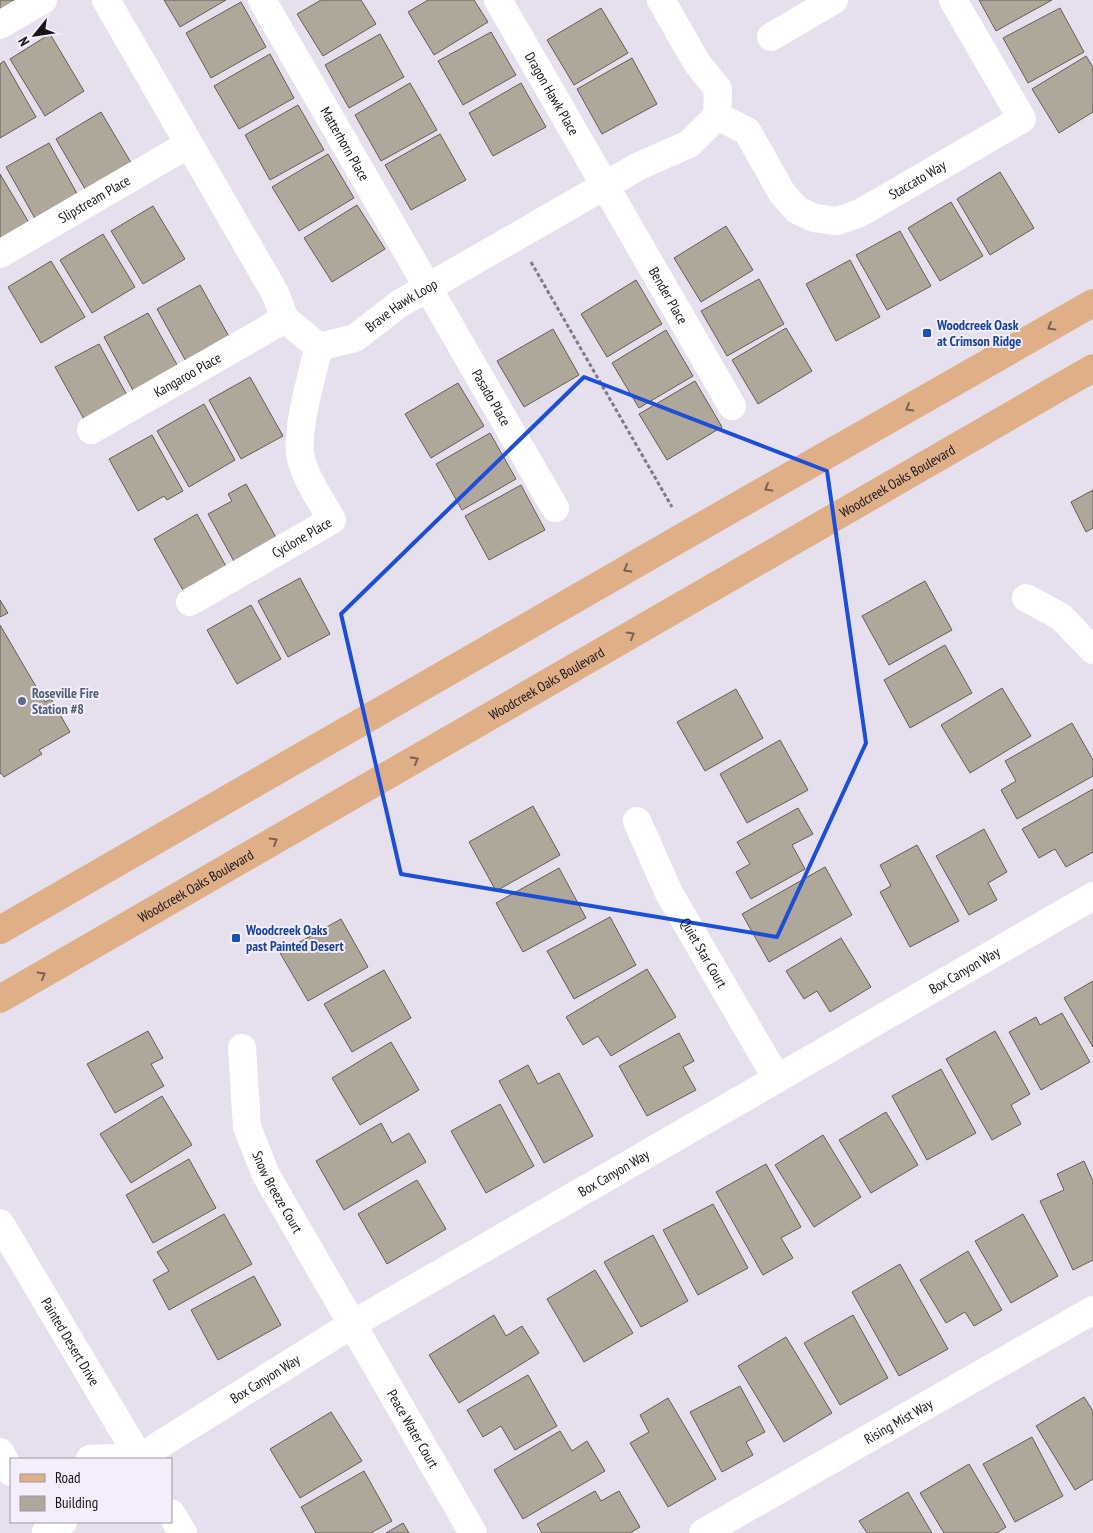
<svg xmlns="http://www.w3.org/2000/svg" width="1093" height="1533" viewBox="0 0 1093 1533" font-family="'PT Sans Narrow',sans-serif">
<rect width="100%" height="100%" fill="#e6e0ee"/>
<g fill="#b0a79b" stroke="#655d53">
<polygon points="0,0 29,0 0,16"/>
<polygon points="164,0 226,0 180,27"/>
<polygon points="321,0 361,0 376,24 323,56 297,14"/>
<polygon points="428,0 474,0 488,22 434,55 408,12"/>
<polygon points="979,0 1052,0 996,31"/>
<polygon points="241,2 266,47 211,78 186,33"/>
<polygon points="601,8 628,53 574,85 547,40"/>
<polygon points="1060,8 1084,52 1028,83 1003,38"/>
<polygon points="491,32 516,75 463,105 438,61"/>
<polygon points="50,34 84,91 45,116 10,59"/>
<polygon points="380,34 404,77 349,108 325,65"/>
<polygon points="270,54 294,98 239,129 214,86"/>
<polygon points="1086,56 1093,67 1093,112 1059,133 1032,89"/>
<polygon points="632,58 657,104 602,134 577,89"/>
<polygon points="4,61 36,117 0,138 0,64"/>
<polygon points="410,83 437,130 381,161 355,115"/>
<polygon points="521,83 546,127 493,156 469,113"/>
<polygon points="298,105 324,150 270,180 245,135"/>
<polygon points="101,112 133,166 88,194 56,139"/>
<polygon points="440,134 466,180 411,210 385,165"/>
<polygon points="49,143 80,199 37,222 6,167"/>
<polygon points="328,154 354,198 299,231 272,187"/>
<polygon points="1000,172 1034,228 990,255 957,199"/>
<polygon points="0,174 31,226 0,245"/>
<polygon points="951,202 983,256 940,281 908,228"/>
<polygon points="357,205 385,249 332,282 304,238"/>
<polygon points="153,206 185,259 143,284 111,231"/>
<polygon points="726,226 753,270 701,302 674,258"/>
<polygon points="900,231 931,286 887,310 856,255"/>
<polygon points="103,234 135,287 92,313 60,260"/>
<polygon points="850,260 880,317 836,341 806,284"/>
<polygon points="51,261 85,317 41,343 8,287"/>
<polygon points="759,279 784,324 727,356 701,311"/>
<polygon points="636,280 662,324 607,357 581,314"/>
<polygon points="200,285 231,340 188,365 157,309"/>
<polygon points="148,313 180,370 135,394 104,337"/>
<polygon points="786,328 812,371 758,404 732,360"/>
<polygon points="553,329 579,375 524,407 497,361"/>
<polygon points="666,330 693,376 639,408 612,363"/>
<polygon points="99,344 128,397 85,421 55,367"/>
<polygon points="250,377 283,436 241,459 209,400"/>
<polygon points="695,381 722,427 667,460 639,414"/>
<polygon points="458,383 484,426 431,458 405,414"/>
<polygon points="204,404 235,460 189,487 157,431"/>
<polygon points="490,433 516,479 462,510 436,464"/>
<polygon points="152,435 183,491 167,500 164,496 138,511 109,459"/>
<polygon points="246,484 278,541 236,565 208,514 232,501 228,494"/>
<polygon points="521,485 545,530 489,560 465,516"/>
<polygon points="1093,490 1093,528 1086,532 1071,502"/>
<polygon points="197,514 227,568 184,592 154,539"/>
<polygon points="300,578 330,634 288,657 258,601"/>
<polygon points="925,581 952,630 889,665 862,616"/>
<polygon points="0,600 8,613 0,617"/>
<polygon points="251,605 281,659 237,684 207,630"/>
<polygon points="0,625 45,702 51,699 70,732 39,750 42,754 4,777 1,773 0,774"/>
<polygon points="945,645 972,693 910,728 884,680"/>
<polygon points="1002,688 1031,736 970,773 941,725"/>
<polygon points="736,689 763,738 705,771 677,722"/>
<polygon points="1072,723 1093,760 1093,776 1017,819 1001,790 1016,781 1005,761"/>
<polygon points="780,740 808,790 747,823 720,774"/>
<polygon points="1093,789 1093,852 1066,867 1055,849 1039,858 1022,829"/>
<polygon points="533,806 560,855 496,891 469,842"/>
<polygon points="798,808 813,834 792,845 805,869 751,899 736,872 750,864 737,842"/>
<polygon points="984,829 1007,872 988,883 997,900 969,915 936,856"/>
<polygon points="917,845 959,921 910,947 880,892 891,886 880,865"/>
<polygon points="825,867 852,915 769,962 742,914"/>
<polygon points="559,868 586,918 523,952 496,903"/>
<polygon points="610,917 636,965 574,999 547,951"/>
<polygon points="341,919 368,967 308,1001 280,953"/>
<polygon points="841,938 871,987 830,1012 817,991 804,999 786,971"/>
<polygon points="647,969 676,1017 611,1056 598,1036 583,1045 566,1017"/>
<polygon points="384,970 411,1018 352,1052 324,1004"/>
<polygon points="1093,981 1093,1047 1064,998"/>
<polygon points="1062,1013 1090,1062 1041,1090 1009,1032 1036,1017 1040,1025"/>
<polygon points="148,1031 163,1058 151,1064 164,1086 115,1113 87,1064"/>
<polygon points="995,1031 1030,1094 1011,1105 1021,1124 992,1140 946,1059"/>
<polygon points="679,1033 694,1061 683,1067 696,1090 647,1116 619,1066"/>
<polygon points="391,1042 419,1090 360,1125 332,1078"/>
<polygon points="528,1065 538,1084 559,1073 593,1136 544,1163 499,1081"/>
<polygon points="941,1069 976,1133 927,1160 892,1096"/>
<polygon points="162,1096 192,1145 131,1183 100,1134"/>
<polygon points="500,1104 534,1166 486,1193 451,1131"/>
<polygon points="886,1112 918,1165 871,1193 839,1140"/>
<polygon points="381,1123 392,1143 409,1133 426,1162 344,1210 316,1161"/>
<polygon points="823,1135 861,1197 814,1227 775,1165"/>
<polygon points="189,1159 216,1208 153,1243 126,1195"/>
<polygon points="1084,1161 1093,1181 1093,1260 1073,1270 1040,1201 1064,1190 1057,1174"/>
<polygon points="766,1164 801,1227 781,1238 793,1258 763,1275 716,1192"/>
<polygon points="417,1180 446,1229 387,1264 358,1214"/>
<polygon points="713,1204 748,1268 698,1295 663,1230"/>
<polygon points="224,1214 252,1264 169,1310 153,1280 169,1271 157,1252"/>
<polygon points="1023,1214 1058,1276 1011,1303 975,1241"/>
<polygon points="653,1235 688,1301 641,1327 604,1262"/>
<polygon points="968,1251 1002,1310 974,1326 965,1312 946,1323 920,1280"/>
<polygon points="900,1264 948,1349 899,1376 852,1292"/>
<polygon points="595,1270 633,1333 584,1362 547,1299"/>
<polygon points="254,1276 281,1325 218,1360 191,1310"/>
<polygon points="494,1315 506,1336 522,1326 539,1353 459,1403 429,1355"/>
<polygon points="853,1315 888,1378 840,1405 804,1343"/>
<polygon points="786,1337 832,1413 784,1442 738,1366"/>
<polygon points="528,1375 557,1426 515,1450 501,1426 483,1437 467,1410"/>
<polygon points="740,1386 765,1432 746,1442 753,1455 722,1472 690,1412"/>
<polygon points="1084,1397 1093,1411 1093,1479 1075,1490 1036,1426"/>
<polygon points="668,1398 716,1479 668,1507 630,1443 649,1432 640,1415"/>
<polygon points="331,1412 362,1461 300,1498 270,1449"/>
<polygon points="560,1431 572,1451 587,1441 605,1471 523,1519 494,1470"/>
<polygon points="1032,1437 1063,1496 1015,1522 983,1464"/>
<polygon points="969,1464 1006,1527 997,1533 944,1533 920,1493"/>
<polygon points="364,1471 392,1521 371,1533 316,1533 301,1507"/>
<polygon points="595,1491 601,1501 619,1491 640,1527 630,1533 542,1533 537,1524"/>
<polygon points="908,1492 932,1533 867,1533 859,1521"/>
<polygon points="403,1523 409,1533 386,1533"/>
</g>
<g fill="none" stroke-linecap="round" stroke-linejoin="round">
<polyline stroke="#7f7a84" stroke-width="3" stroke-dasharray="4 2.5" stroke-linecap="butt" points="531,262 672,507"/>
<g stroke="#fff" stroke-width="28">
<path id="s1" d="M106 0 275 293 285 319 319 347 355 338 399 304 639 166 689 144 717 116 718 89 697 63 661 0"/>
<path id="s2" d="M262 0 555 508"/>
<path id="s3" d="M498 0 732 406"/>
<polyline points="0,25 43,0"/>
<polyline points="771,37 834,0"/>
<path id="s4" d="M717 116 747 131 782 193 797 210 814 218 837 221 860 213 1022 119 953 0"/>
<path id="s5" d="M0 254 189 144"/>
<path id="s6" d="M91 430 285 319"/>
<polyline points="1026,598 1060,616 1093,650"/>
<path id="s7" d="M190 602 332 520C320 499 304 477 300 453 297 426 312 375 319 347"/>
<path id="s8" d="M637 821 669 893 777 1079"/>
<path id="s9" d="M242 1048 247 1127 266 1175 473 1533"/>
<path id="s10" d="M0 1223 140 1459"/>
<polyline points="0,1452 11,1472"/>
<polyline points="90,1459 139,1457"/>
<path id="s11" d="M137 1459 351 1325 1093 896"/>
<polyline points="171,1513 183,1533"/>
<polyline points="46,1532 63,1522"/>
<path id="s12" d="M703 1533 1093 1310"/>
</g>
<g stroke="#dfaf87" stroke-width="28">
<polyline points="0,930 688,534 1093,303"/>
<path id="s13" d="M0 999 1093 368"/>
</g>
</g>
<defs><path id="oneway-chevron" d="M-2-3.5L2.5 0L-2 3.5" fill="none" stroke-width="1.6" stroke-linecap="round" stroke-linejoin="round" transform="scale(1.25)"/></defs>
<g stroke="#7b6250">
<use href="#oneway-chevron" transform="translate(1051 327) rotate(150)"/>
<use href="#oneway-chevron" transform="translate(909 408) rotate(150)"/>
<use href="#oneway-chevron" transform="translate(768 488) rotate(150)"/>
<use href="#oneway-chevron" transform="translate(627 569) rotate(150)"/>
<use href="#oneway-chevron" transform="translate(631 635) rotate(-30)"/>
<use href="#oneway-chevron" transform="translate(415 760) rotate(-30)"/>
<use href="#oneway-chevron" transform="translate(274 841) rotate(-30)"/>
<use href="#oneway-chevron" transform="translate(42 975) rotate(-30)"/>
</g>
<path fill="none" stroke="#1d4ed8" stroke-width="4" stroke-linejoin="round" d="M584 377 827 471 866 743 777 937 401 874 341 614Z"/>
<g fill="#1a4fb4" stroke="#f4edfb" stroke-width="2">
<rect x="922" y="328" width="10" height="10" rx="2.5"/>
<rect x="231" y="933" width="10" height="10" rx="2.5"/>
</g>
<circle fill="#5c6f8a" stroke="#f4edfb" stroke-width="2" cx="22" cy="701" r="5"/>
<g text-anchor="middle" dominant-baseline="central" stroke-width="4" stroke-linejoin="round" paint-order="stroke">
<g font-size="14" fill="#171419" stroke="#f4edfb">
<text stroke="none"><textPath href="#s3" startOffset="108">Dragon Hawk Place</textPath></text>
<text stroke="none"><textPath href="#s2" startOffset="166">Matterhorn Place</textPath></text>
<text stroke="none"><textPath href="#s4" startOffset="260">Staccato Way</textPath></text>
<text stroke="none"><textPath href="#s5" startOffset="109">Slipstream Place</textPath></text>
<text stroke="none"><textPath href="#s3" startOffset="341">Bender Place</textPath></text>
<text stroke="none"><textPath href="#s1" startOffset="504">Brave Hawk Loop</textPath></text>
<text stroke="none"><textPath href="#s6" startOffset="111">Kangaroo Place</textPath></text>
<text stroke="none"><textPath href="#s2" startOffset="459">Pasado Place</textPath></text>
<text stroke="none"><textPath href="#s13" startOffset="1036">Woodcreek Oaks Boulevard</textPath></text>
<text stroke="none"><textPath href="#s7" startOffset="129">Cyclone Place</textPath></text>
<text stroke="none"><textPath href="#s13" startOffset="631">Woodcreek Oaks Boulevard</textPath></text>
<text stroke="none"><textPath href="#s13" startOffset="226">Woodcreek Oaks Boulevard</textPath></text>
<text stroke="none"><textPath href="#s8" startOffset="148">Quiet Star Court</textPath></text>
<text stroke="none"><textPath href="#s11" startOffset="961">Box Canyon Way</textPath></text>
<text stroke="none"><textPath href="#s11" startOffset="556">Box Canyon Way</textPath></text>
<text stroke="none"><textPath href="#s9" startOffset="151">Snow Breeze Court</textPath></text>
<text stroke="none"><textPath href="#s10" startOffset="138">Painted Desert Drive</textPath></text>
<text stroke="none"><textPath href="#s11" startOffset="151">Box Canyon Way</textPath></text>
<text stroke="none"><textPath href="#s12" startOffset="225">Rising Mist Way</textPath></text>
<text stroke="none"><textPath href="#s9" startOffset="424">Peace Water Court</textPath></text>
</g>
<g font-size="14" font-weight="bold" fill="#164399" stroke="#f4edfb" text-anchor="start">
<text x="937" y="325">Woodcreek Oask<tspan x="937" dy="16">at Crimson Ridge</tspan></text>
<text x="246" y="930">Woodcreek Oaks<tspan x="246" dy="16">past Painted Desert</tspan></text>
</g>
<g font-size="14" font-weight="bold" fill="#4e5e75" stroke="#f4edfb" text-anchor="start">
<text x="32" y="693">Roseville Fire<tspan x="32" dy="16">Station #8</tspan></text>
</g>
</g>
<rect x="10" y="1458" width="162" height="65" fill="#f4edfb" stroke="#9c96a1"/>
<rect x="20" y="1474" width="25" height="8" fill="#dfaf87" stroke="#9c96a1"/>
<text x="55" y="1483" font-size="15" fill="#171419">Road</text>
<rect x="20" y="1496" width="25" height="15" fill="#b0a79b" stroke="#9c96a1"/>
<text x="55" y="1508" font-size="15" fill="#171419">Building</text>
<g transform="translate(35 35) rotate(240)" stroke="#f4edfb" stroke-width="4" paint-order="stroke">
<path d="M0-4L9 19L0 12L-9 19Z" fill="#171419"/>
<text y="-8" font-size="14" font-weight="bold" text-anchor="middle" fill="#171419">N</text>
</g>
</svg>
